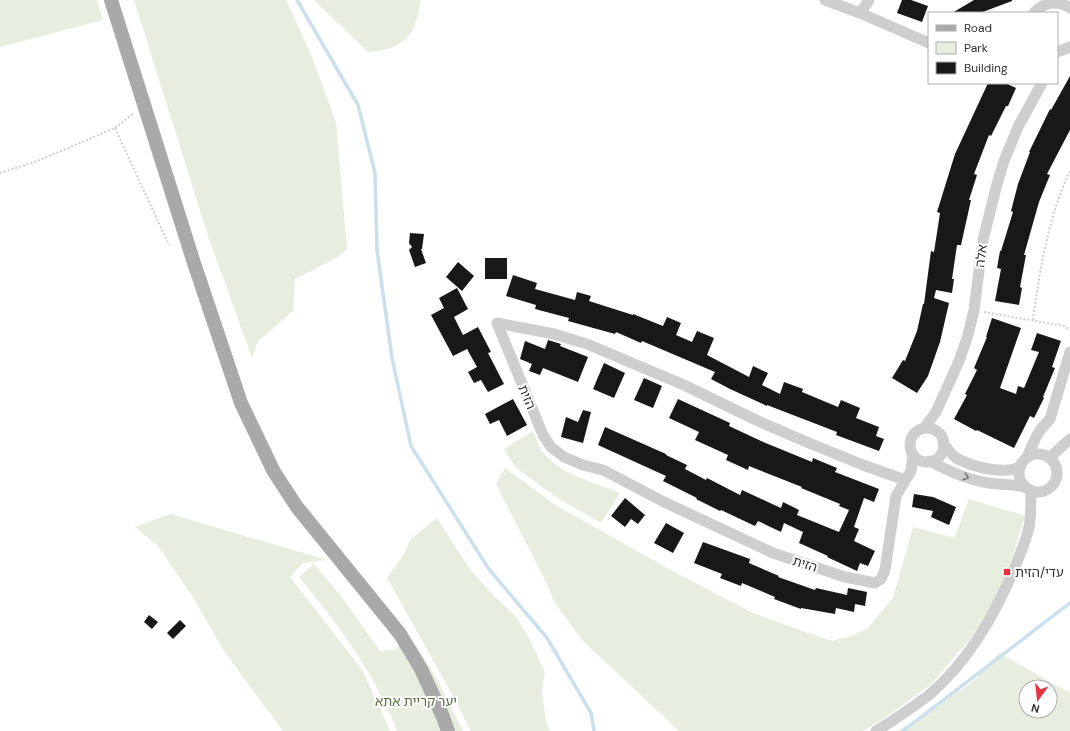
<svg xmlns="http://www.w3.org/2000/svg" width="1070" height="731" viewBox="0 0 1070 731" font-family="'DM Sans','Noto Sans Hebrew',sans-serif">
<rect width="100%" height="100%" fill="#fff"/>
<g fill="#e7eddf" fill-rule="evenodd">
<polygon points="0,0 97,0 103,20 0,47"/>
<polygon points="134,0 286,0 310,52 336,122 347,249 338,257 295,279 293,311 258,341 252,358 208,236"/>
<path d="M314 0H421C419 9 418 19 414 27 405 46 387 51 368 52Z"/>
<path d="M533 431C536 437 538 446 542 451 560 475 594 482 620 493L601 523 559 499 515 467 504 449Z"/>
<polygon points="505,468 557,506 669,569 753,613 831,641 851,636 867,629 893,598 913,527 954,538 969,499 1025,516 1013,555 995,601 970,639 931,684 886,717 863,731 679,731 583,641 555,603 544,578 496,484"/>
<polygon points="170,514 327,560 303,563 290,577 363,671 390,731 283,731 224,651 194,599 158,546 135,527"/>
<polygon points="437,518 469,568 490,592 516,617 529,638 545,672 542,691 546,722 550,731 471,731 452,694 387,578 402,557 411,539"/>
<path d="M314 564 341 596 380 651 396 650 397 647 404 642 413 643 416 645 438 681 463 731H397C375 674 338 624 299 577Z"/>
<path d="M999 653 1070 693V731H898L974 681ZM1026 687H1050V711H1026Z"/>
</g>
<g fill="none" stroke-linecap="round" stroke-linejoin="round">
<g stroke="#cbe0ed" stroke-width="3.5">
<polyline points="297,0 358,105 375,173 377,250 392,358 411,446 488,568 547,638 591,713 594,731"/>
<polyline points="903,731 1070,603"/>
</g>
</g>
<g fill="#181818">
<polygon points="902,0 911,0 928,6 922,22 897,13"/>
<polygon points="974,0 1012,0 1012,1 980,13 952,13"/>
<polygon points="1070,76 1070,130 1047,174 1050,175 1039,202 1024,255 1026,255 1020,287 1022,288 1019,305 995,301 1001,269 997,268 1000,251 1001,251 1013,212 1011,211 1018,184 1030,152 1029,152 1050,109 1051,110"/>
<polygon points="988,83 1005,83 1016,88 1008,106 1006,106 991,136 989,135 974,174 977,175 969,200 971,200 961,245 957,245 952,279 954,279 952,293 936,290 934,298 949,303 940,342 928,376 917,393 892,378 903,360 905,361 917,331 923,304 924,304 931,251 934,252 940,213 937,212 955,154"/>
<polygon points="410,233 424,234 422,249 421,249 426,263 415,267 409,250 412,247 409,243"/>
<rect x="485" y="258" width="22" height="21"/>
<polygon points="458,262 474,276 462,291 446,277"/>
<polygon points="513,275 537,283 535,289 575,300 577,292 591,296 589,301 633,315 633,314 663,326 667,317 681,323 676,335 692,342 697,331 714,338 707,355 749,377 753,366 768,373 762,385 780,394 784,382 803,389 802,392 838,407 841,400 860,408 856,418 879,427 876,436 884,439 879,451 836,435 837,432 767,405 767,406 730,389 711,379 715,372 642,341 641,343 616,332 615,334 568,321 569,318 535,309 536,305 506,296"/>
<polygon points="457,288 468,309 454,317 463,335 478,327 491,352 488,353 504,384 488,392 481,380 474,383 468,372 477,367 467,349 453,356 431,315 444,308 439,298"/>
<polygon points="992,318 1021,328 1000,388 1016,394 1018,386 1024,388 1039,352 1031,350 1037,333 1061,341 1052,367 1055,368 1043,397 1044,398 1034,418 1030,416 1014,448 977,430 976,431 954,419 967,395 965,394 977,370 974,368 987,337 986,337"/>
<polygon points="548,340 561,344 560,346 588,357 578,382 543,368 540,375 529,371 532,364 520,359 525,341 545,349"/>
<polygon points="604,363 625,373 614,398 593,389"/>
<polygon points="644,378 662,386 653,408 634,400"/>
<polygon points="513,399 527,425 507,436 499,420 490,424 485,414"/>
<polygon points="678,399 730,423 729,426 761,441 812,462 813,458 837,468 835,472 879,489 874,502 864,498 854,527 859,529 854,541 875,551 868,566 860,563 857,571 827,557 828,556 799,543 803,532 784,523 781,532 758,521 755,526 721,510 720,511 696,499 697,498 663,481 666,476 598,445 605,427 666,454 666,455 687,465 685,469 706,480 707,478 740,495 742,490 781,508 783,502 799,510 797,515 839,532 849,510 839,506 840,504 801,488 802,487 749,466 748,470 726,460 728,455 695,440 699,432 669,418"/>
<polygon points="583,410 591,412 583,443 561,437 566,417 578,422"/>
<polygon points="914,494 933,497 956,507 949,525 931,517 933,511 912,507"/>
<polygon points="625,498 645,515 638,524 631,519 625,527 611,516"/>
<polygon points="666,523 684,533 673,553 654,543"/>
<polygon points="703,542 750,559 749,563 779,576 778,577 815,590 816,588 847,595 848,588 867,592 865,606 855,604 854,612 836,608 835,614 801,608 801,609 774,599 775,597 742,583 741,586 720,578 722,574 694,563"/>
<polygon points="149,615 158,622 152,629 144,622"/>
<polygon points="180,620 186,626 173,639 167,633"/>
</g>
<g fill="none" stroke-linecap="round" stroke-linejoin="round">
<g stroke="#cecece" stroke-width="2" stroke-dasharray="2 2" stroke-linecap="butt">
<polyline points="115,128 169,245"/>
<polyline points="0,173 35,162 115,128 134,113"/>
<polyline points="984,312 1064,326 1070,330"/>
<path d="M1033 320C1039 273 1049 214 1070 171"/>
</g>
<g stroke="#cecece" stroke-width="11">
<polyline points="825,0 860,13 929,43"/>
<polyline points="860,13 869,0"/>
<path d="M1034 13C1043 2 1058 0 1070 8"/>
<polyline points="1057,52 1070,47"/>
<polyline points="924,428 936,412 959,361 968,335 974,310 983,240 997,184 1004,161 1018,127 1042,83"/>
<circle cx="927" cy="445" r="17"/>
<path d="M943 443C948 449 952 456 958 459 974 467 1004 475 1020 467L1021 464"/>
<circle cx="1038" cy="473" r="19"/>
<polyline points="1027,457 1036,437 1041,429 1050,419 1070,352"/>
<polyline points="1049,458 1070,439"/>
<path d="M930 461C948 471 968 480 989 483 1001 485 1014 484 1026 487"/>
<polyline points="905,480 863,465 809,443 758,421 684,385 587,344 554,334 497,323 543,435 551,447 564,457 583,465 603,470 664,502 773,553 845,577 875,583 881,579 885,570 896,496 911,471 913,455"/>
<path d="M876 731C894 720 912 708 929 695 969 661 995 614 1015 567 1020 554 1026 541 1029 527 1031 515 1031 502 1031 490"/>
</g>
<polyline stroke="#a9a9a9" stroke-width="14" points="111,0 193,260 241,403 274,472 297,507 400,634 421,669 443,717 448,731"/>
</g>
<defs><path id="oneway-chevron" d="M-2-3.5L2.5 0L-2 3.5" fill="none" stroke-width="1.6" stroke-linecap="round" stroke-linejoin="round"/></defs>
<use stroke="#787878" href="#oneway-chevron" transform="translate(966 477) rotate(18)"/>
<rect fill="#e83241" stroke="#fff" stroke-width="1.5" x="1003" y="568" width="8" height="8" rx="2"/>
<g text-anchor="middle" dominant-baseline="central" stroke-width="4" stroke-linejoin="round" paint-order="stroke">
<g font-size="13" fill="#313131" stroke="#fff">
<text transform="translate(981 256) rotate(-83)">אלה</text>
<text transform="translate(527 397) rotate(67)">הזית</text>
<text transform="translate(805 564) rotate(18)">הזית</text>
</g>
<g font-size="13" fill="#313131" stroke="#fff" text-anchor="start">
<text x="1015" y="572">עדי/הזית</text>
</g>
<g font-size="13" fill="#546e3d" stroke="#fff">
<text x="416" y="701">יער קריית אתא</text>
</g>
</g>
<rect x="928" y="12" width="130" height="72" fill="#ffffff" stroke="#adadad"/>
<rect x="936" y="25" width="20" height="6" fill="#a9a9a9" stroke="#adadad"/>
<text x="964" y="32" font-size="12" fill="#313131">Road</text>
<rect x="936" y="42" width="20" height="12" fill="#e7eddf" stroke="#adadad"/>
<text x="964" y="52" font-size="12" fill="#313131">Park</text>
<rect x="936" y="62" width="20" height="12" fill="#181818" stroke="#adadad"/>
<text x="964" y="72" font-size="12" fill="#313131">Building</text>
<g transform="translate(1038 699) rotate(195)"><circle r="19" fill="#ffffff" stroke="#adadad"/>
<path d="M0-3L7 15L0 10L-7 15Z" fill="#e83241"/>
<text y="-6" font-size="11" font-weight="bold" text-anchor="middle" fill="#313131">N</text>
</g>
</svg>
